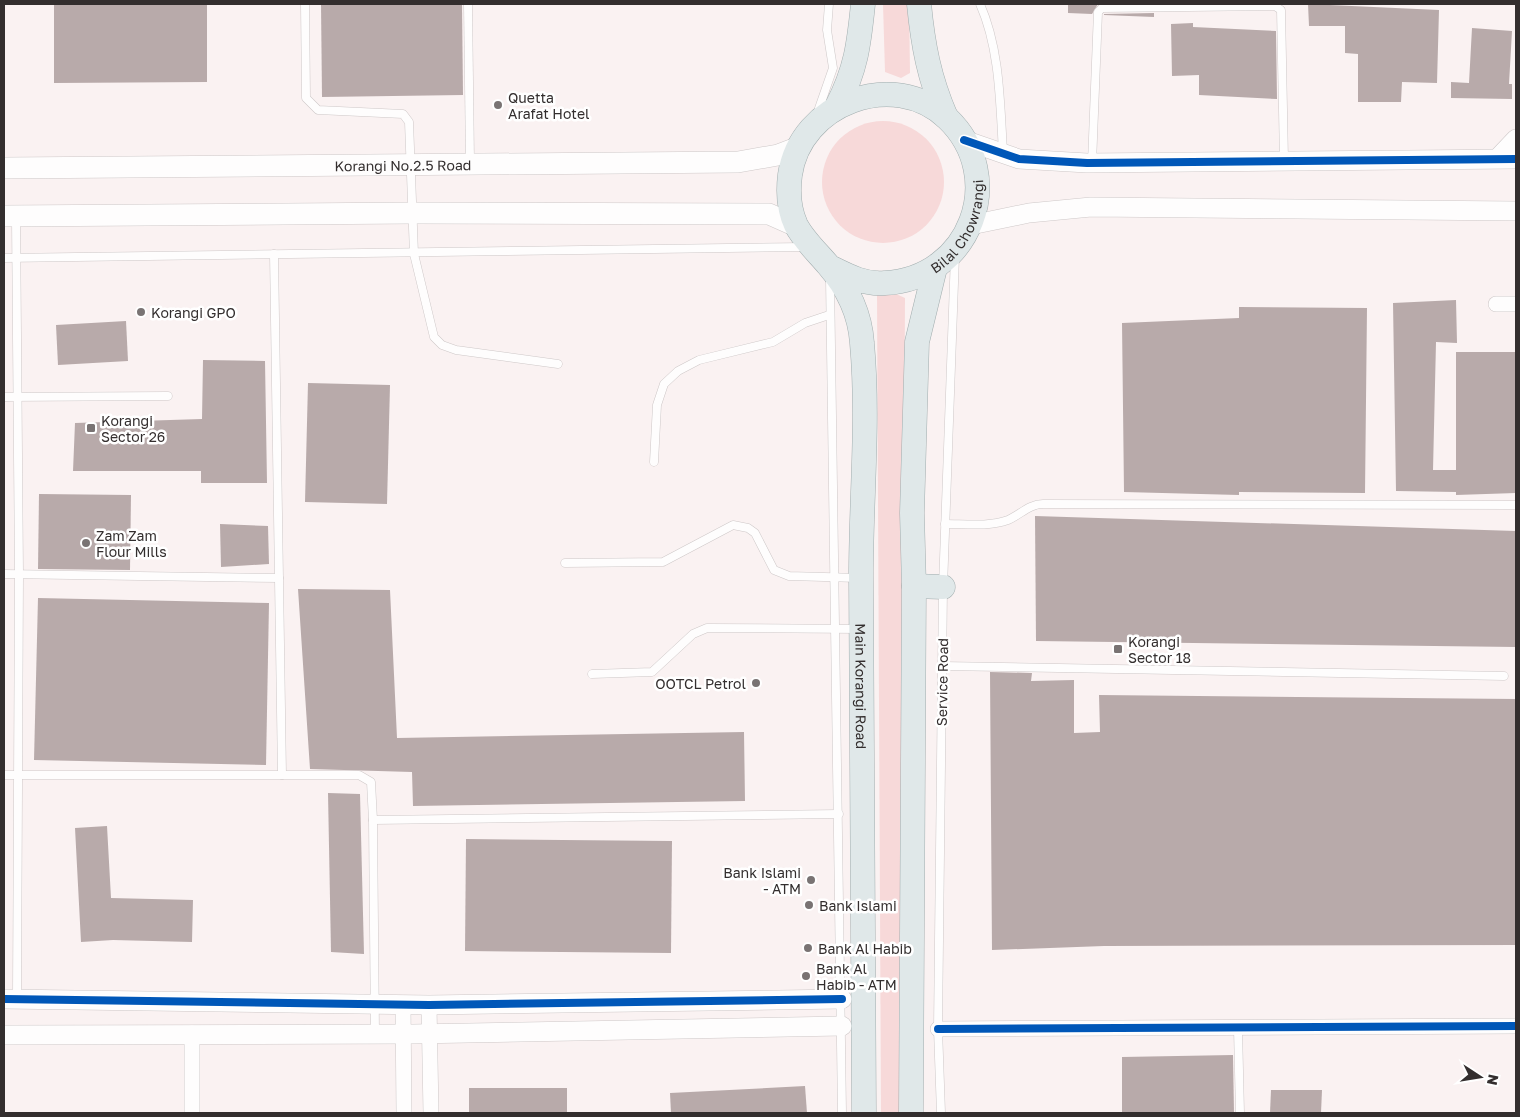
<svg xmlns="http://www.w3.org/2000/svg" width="1520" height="1117" viewBox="0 0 1520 1117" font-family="'Golos Text',sans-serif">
<rect width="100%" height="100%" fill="#faf2f2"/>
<g fill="#f7d9d9">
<polygon points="883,4 909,4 910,73 901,78 885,72"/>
<circle cx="883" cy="182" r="61"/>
<polygon points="894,293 905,298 901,1113 881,1113 877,294"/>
</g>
<g fill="#b8aaaa">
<polygon points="54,4 207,4 207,82 54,83"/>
<polygon points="321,4 462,4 463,95 322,97"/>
<polygon points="1068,4 1098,4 1092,14 1068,13"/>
<polygon points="1308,4 1439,10 1437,83 1402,82 1401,102 1358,102 1358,54 1345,53 1345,26 1309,26"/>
<polygon points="1154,13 1154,17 1104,15 1104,14"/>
<polygon points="1193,23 1193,27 1276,31 1277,99 1199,95 1199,75 1172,76 1171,24"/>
<polygon points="1472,28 1512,31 1509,84 1512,84 1512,99 1451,98 1451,82 1469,83"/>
<polygon points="1456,300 1457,343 1436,342 1433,470 1456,470 1456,352 1516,352 1516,493 1456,495 1456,492 1396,491 1393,303"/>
<polygon points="1239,307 1367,308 1365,493 1239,492 1239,495 1124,492 1122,323 1239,318"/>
<polygon points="126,321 128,361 58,365 56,325"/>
<polygon points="203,360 265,361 267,483 201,483 201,471 73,471 75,423 202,419"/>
<polygon points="308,383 390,385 387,504 305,502"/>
<polygon points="39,494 131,495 130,570 38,569"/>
<polygon points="1035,516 1516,531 1516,647 1036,641"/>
<polygon points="220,524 268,526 269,564 221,567"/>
<polygon points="298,589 390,590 397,738 744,732 745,801 413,806 412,772 310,769"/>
<polygon points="38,598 269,603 266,765 34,760"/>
<polygon points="990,672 1032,673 1031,681 1074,680 1074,733 1100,732 1099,695 1516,699 1516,945 1104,946 992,950"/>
<polygon points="328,793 360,794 364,954 331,952"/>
<polygon points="107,826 111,898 193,900 192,942 113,940 81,942 75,828"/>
<polygon points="466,839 672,841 671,953 465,951"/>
<polygon points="1233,1055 1234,1113 1122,1113 1122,1057"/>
<polygon points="805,1086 807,1113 671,1113 670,1093"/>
<rect x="469" y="1088" width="98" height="25"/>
<polygon points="1271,1090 1322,1090 1321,1113 1270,1113"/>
</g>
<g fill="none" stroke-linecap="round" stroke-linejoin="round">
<defs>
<g id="service">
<polyline points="305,4 306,98 318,110 403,114 409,122 414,254 434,337 442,345 456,350 558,364"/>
<polyline points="468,4 470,162"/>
<path d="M980 4C1000 49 1000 103 1003 152"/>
<polyline points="817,114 833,68 827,30 829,4"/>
<polyline points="1092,163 1098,12 1102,8 1275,6 1281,10 1284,160"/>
<polyline points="16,218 19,574 17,999"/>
<polyline points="274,254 282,775"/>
<polyline points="4,258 805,247"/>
<polyline points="830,278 842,1113"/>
<polyline points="4,397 168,396"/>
<polyline points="654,462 657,405 664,384 678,371 699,360 773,342 805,323 829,315"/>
<path d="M945 524C965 524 989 527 1008 520 1020 515 1029 504 1043 504L1516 505"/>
<polyline points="565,563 663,562 733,525 748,528 755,533 774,570 789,576 859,578"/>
<polyline points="4,574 279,578"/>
<polyline points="942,666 1504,676"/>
<polyline points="592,674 652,672 693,634 707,628 860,629"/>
<polyline points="4,775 359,775 371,782 373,820 839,814"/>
<polyline points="373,820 375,1034"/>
<polyline points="1238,1029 1240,1113"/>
<polyline points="941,1113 938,1029 943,587 955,255"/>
</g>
<g id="minor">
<polyline points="1496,304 1516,304"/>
<polyline points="403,1004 404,1113"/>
<polyline points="429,1005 431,1113"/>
<polyline points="938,1029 1516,1026"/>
<polyline points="192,1033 192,1113"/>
</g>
<g id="tertiary">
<polyline points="964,140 1019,159 1087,163 1516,159"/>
<polyline points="1498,158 1516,139"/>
<polyline points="971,225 1029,213 1091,207 1516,211"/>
<polyline points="4,999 429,1005 842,999"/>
<polyline points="4,1035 413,1034 842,1026"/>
</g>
<g id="secondary">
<path id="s1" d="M4 168 738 162 778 155 799 147"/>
<polyline points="4,216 413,213 769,214 796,226"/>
</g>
<g id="primary">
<path d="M919 4C923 45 929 78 946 117"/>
<path d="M837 106C856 70 859 44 863 4"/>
<path id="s2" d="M830 267C848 276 865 285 885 283 970 279 1009 177 947 118 894 68 800 103 790 175 788 191 789 210 796 225 803 239 817 252 828 265 847 287 860 313 862 343 869 420 861 498 861 575 862 755 863 934 864 1113"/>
<polyline points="914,586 943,587"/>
<polyline points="911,1113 914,586 912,513 917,342 935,268"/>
</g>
</defs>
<use href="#service" stroke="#cec8c8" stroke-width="9"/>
<use href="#minor" stroke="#cec8c8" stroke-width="16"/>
<use href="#tertiary" stroke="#cec8c8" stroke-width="20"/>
<use href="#secondary" stroke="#cec8c8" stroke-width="22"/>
<use href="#primary" stroke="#a1adae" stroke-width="25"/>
<use href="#service" stroke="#fefdfd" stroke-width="8"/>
<use href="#minor" stroke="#fefdfd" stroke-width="15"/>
<use href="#tertiary" stroke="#fefdfd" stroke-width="19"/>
<use href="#secondary" stroke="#fefdfd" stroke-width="21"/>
<use href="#primary" stroke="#e0e8e9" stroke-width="24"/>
<defs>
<g id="cycleway">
<polyline points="964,140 1019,159 1087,163 1516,159"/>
<polyline points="4,999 429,1005 842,999"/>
<polyline points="938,1029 1516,1026"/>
</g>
</defs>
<use href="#cycleway" stroke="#fff" stroke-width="11"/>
<use href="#cycleway" stroke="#0057b8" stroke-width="8"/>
</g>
<g fill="#797373" stroke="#fff" stroke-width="2">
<circle cx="498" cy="105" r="5"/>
<circle cx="141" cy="312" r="5"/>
<rect x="86" y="423" width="10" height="10" rx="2.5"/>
<circle cx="86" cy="543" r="5"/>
<rect x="1113" y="644" width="10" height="10" rx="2.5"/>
<circle cx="756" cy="683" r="5"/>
<circle cx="811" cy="880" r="5"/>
<circle cx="809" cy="905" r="5"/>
<circle cx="808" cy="948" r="5"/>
<circle cx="806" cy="976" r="5"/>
</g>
<g text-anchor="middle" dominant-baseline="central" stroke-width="5" stroke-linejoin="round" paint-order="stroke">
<g font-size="14" fill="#332e2e" stroke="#fff" text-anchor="start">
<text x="508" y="97">Quetta<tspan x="508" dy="16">Arafat Hotel</tspan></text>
<text x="151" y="312">Korangi GPO</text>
<text x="101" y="420">Korangi<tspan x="101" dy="16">Sector 26</tspan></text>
<text x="96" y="535">Zam Zam<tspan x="96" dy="16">Flour Mills</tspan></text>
<text x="1128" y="641">Korangi<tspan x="1128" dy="16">Sector 18</tspan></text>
<text x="746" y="683" text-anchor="end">OOTCL Petrol</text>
<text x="801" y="872" text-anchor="end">Bank Islami<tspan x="801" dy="16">- ATM</tspan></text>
<text x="819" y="905">Bank Islami</text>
<text x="818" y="948">Bank Al Habib</text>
<text x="816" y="968">Bank Al<tspan x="816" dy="16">Habib - ATM</tspan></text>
</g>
<g font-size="14" fill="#332e2e" stroke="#fff">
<text stroke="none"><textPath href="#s1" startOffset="399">Korangi No.2.5 Road</textPath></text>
<text stroke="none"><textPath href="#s2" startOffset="160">Bilal Chowrangi</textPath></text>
<text transform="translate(942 682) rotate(-89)">Service Road</text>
<text stroke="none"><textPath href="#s2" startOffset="1018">Main Korangi Road</textPath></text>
</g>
</g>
<rect width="1520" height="1117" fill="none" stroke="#332e2e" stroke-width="10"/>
<g transform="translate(1480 1077) rotate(102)" stroke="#ffffff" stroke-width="4" paint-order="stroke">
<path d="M0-4L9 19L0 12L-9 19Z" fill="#332e2e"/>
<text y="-8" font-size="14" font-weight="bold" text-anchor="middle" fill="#332e2e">N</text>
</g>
</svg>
